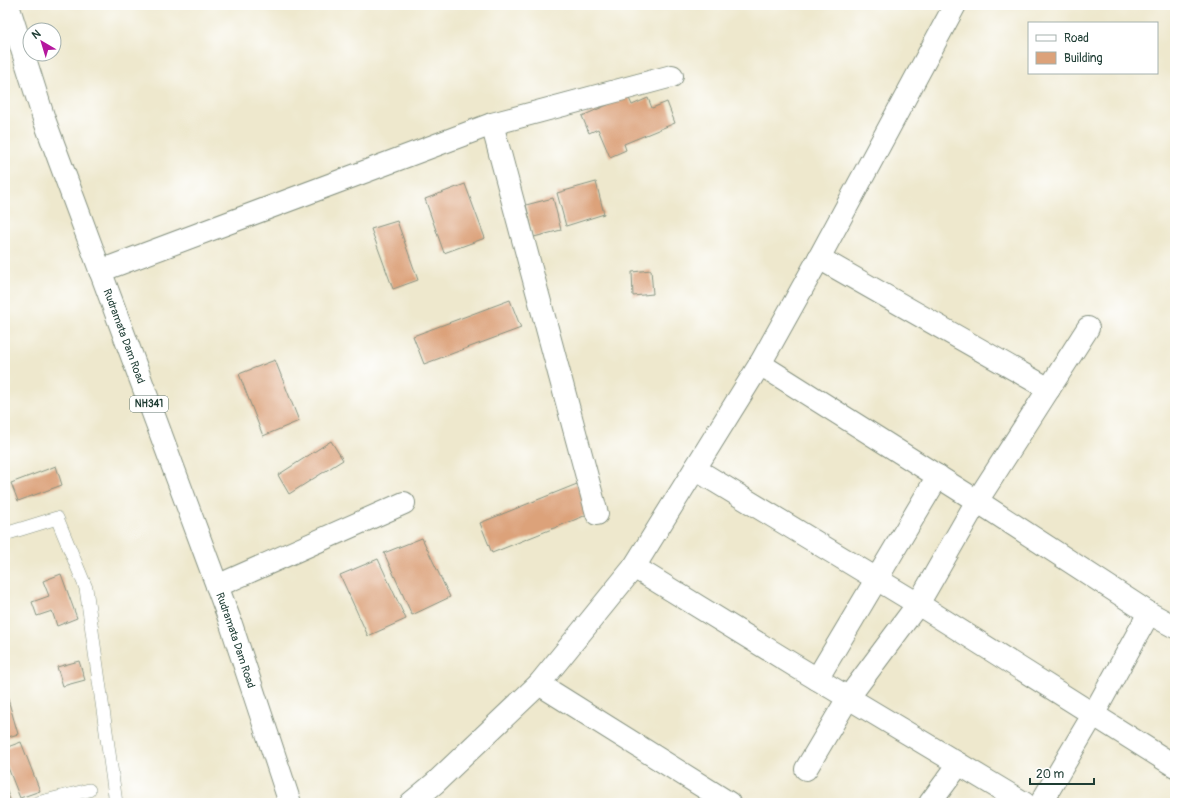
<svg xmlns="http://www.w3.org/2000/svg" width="1180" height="808" viewBox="0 0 1180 808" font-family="Pangolin,sans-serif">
<rect width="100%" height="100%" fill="#fff"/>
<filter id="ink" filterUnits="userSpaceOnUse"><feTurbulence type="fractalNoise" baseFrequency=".025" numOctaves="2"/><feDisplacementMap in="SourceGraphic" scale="8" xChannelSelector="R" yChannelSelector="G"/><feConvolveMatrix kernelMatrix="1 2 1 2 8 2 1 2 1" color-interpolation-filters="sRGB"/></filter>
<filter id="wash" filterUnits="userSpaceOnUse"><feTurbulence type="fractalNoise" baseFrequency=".012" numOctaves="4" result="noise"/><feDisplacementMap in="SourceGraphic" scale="16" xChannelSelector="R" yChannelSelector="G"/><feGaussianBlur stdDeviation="0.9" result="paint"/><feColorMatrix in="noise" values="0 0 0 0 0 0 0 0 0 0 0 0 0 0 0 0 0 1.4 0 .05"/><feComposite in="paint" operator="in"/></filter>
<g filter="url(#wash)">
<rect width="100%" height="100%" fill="#eee8cd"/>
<g id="blocks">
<g fill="#dca27a">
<polygon points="628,96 632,105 648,98 652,108 667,102 675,123 624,144 626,150 610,157 598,129 589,133 582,116"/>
<polygon points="596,182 604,214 566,226 557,193"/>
<polygon points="465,184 485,238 444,253 425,199"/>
<polygon points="553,198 561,230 534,237 526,205"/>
<polygon points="397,221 418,280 393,289 371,229"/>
<polygon points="651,270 653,294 633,296 632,272"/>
<polygon points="510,300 521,328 424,364 413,336"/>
<polygon points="275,360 299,421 263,436 239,374"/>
<polygon points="331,441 343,460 289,494 278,475"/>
<polygon points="56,466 62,485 18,501 11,483"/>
<polygon points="577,484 589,514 492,553 480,523"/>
<polygon points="422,538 450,597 412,615 384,553"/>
<polygon points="378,559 406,619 368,636 340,575"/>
<polygon points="61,574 77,618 57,626 52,611 37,616 32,602 49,596 43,581"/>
<polygon points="79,661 85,680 63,686 57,667"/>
<polygon points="5,689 18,734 5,738"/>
<polygon points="21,742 40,791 20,798 5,760 5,748"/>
<polygon points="5,787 11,802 8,803 5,803"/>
</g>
</g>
</g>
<g filter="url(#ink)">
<use href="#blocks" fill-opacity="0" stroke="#869280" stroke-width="1"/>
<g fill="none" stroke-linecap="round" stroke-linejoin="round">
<defs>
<g id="lane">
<polyline points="5,534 57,518 86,588 116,803"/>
<polyline points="37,803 89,790"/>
</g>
<g id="street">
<polyline points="492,124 597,514"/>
<polyline points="819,258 1049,389"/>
<polyline points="100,271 492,124 672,76"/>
<polyline points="760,364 977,501 1149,613 1175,627"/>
<polyline points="695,469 918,604 1175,766"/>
<polyline points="634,567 797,667 1024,803"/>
<polyline points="217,586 404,503"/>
<polyline points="817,679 938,476"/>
<polyline points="539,684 729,803"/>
<polyline points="806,769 848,698 918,604 977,501 1088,328"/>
<polyline points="411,803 435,783 539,684 634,567 760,364 819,258 955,5"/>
<polyline points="930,803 959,764"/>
<polyline points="1041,803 1093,715 1149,613"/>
</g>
<g id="highway">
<path id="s1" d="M8 5 44 119 229 618 290 803"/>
</g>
</defs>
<use href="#lane" stroke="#869280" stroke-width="14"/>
<use href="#street" stroke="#869280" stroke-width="24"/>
<use href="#highway" stroke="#869280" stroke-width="24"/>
<use href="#lane" stroke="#fff" stroke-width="13"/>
<use href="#street" stroke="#fff" stroke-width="22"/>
<use href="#highway" stroke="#fff" stroke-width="22"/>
</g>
</g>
<g text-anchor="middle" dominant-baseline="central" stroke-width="3.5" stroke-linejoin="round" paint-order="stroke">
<rect fill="#fff" stroke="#627771" stroke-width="1" x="130" y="396" width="38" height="16" rx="3"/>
<g font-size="10" font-weight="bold" fill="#1f3d34">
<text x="149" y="404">NH341</text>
</g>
<g font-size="11" fill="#1f3d34" stroke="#fff">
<text stroke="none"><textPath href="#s1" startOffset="351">Rudramata Dam Road</textPath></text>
<text stroke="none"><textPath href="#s1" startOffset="675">Rudramata Dam Road</textPath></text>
</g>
</g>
<rect width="1180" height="808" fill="none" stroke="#fff" stroke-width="20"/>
<rect x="1028" y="22" width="130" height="52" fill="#ffffff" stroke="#a5b1ae"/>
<rect x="1036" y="35" width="20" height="6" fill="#ffffff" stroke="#a5b1ae"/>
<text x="1064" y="42" font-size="12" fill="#1f3d34">Road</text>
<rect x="1036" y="52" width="20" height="12" fill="#dca27a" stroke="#a5b1ae"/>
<text x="1064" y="62" font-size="12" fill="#1f3d34">Building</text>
<g transform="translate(42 42) rotate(322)"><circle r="19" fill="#ffffff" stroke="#a5b1ae"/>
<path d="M0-3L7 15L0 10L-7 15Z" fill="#b5179e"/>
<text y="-6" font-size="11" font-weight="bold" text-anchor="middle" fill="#1f3d34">N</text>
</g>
<path d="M1030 778v6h64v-6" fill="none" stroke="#1f3d34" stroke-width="2"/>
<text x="1036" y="778" font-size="12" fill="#1f3d34" stroke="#ffffff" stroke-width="3" paint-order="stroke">20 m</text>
</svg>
